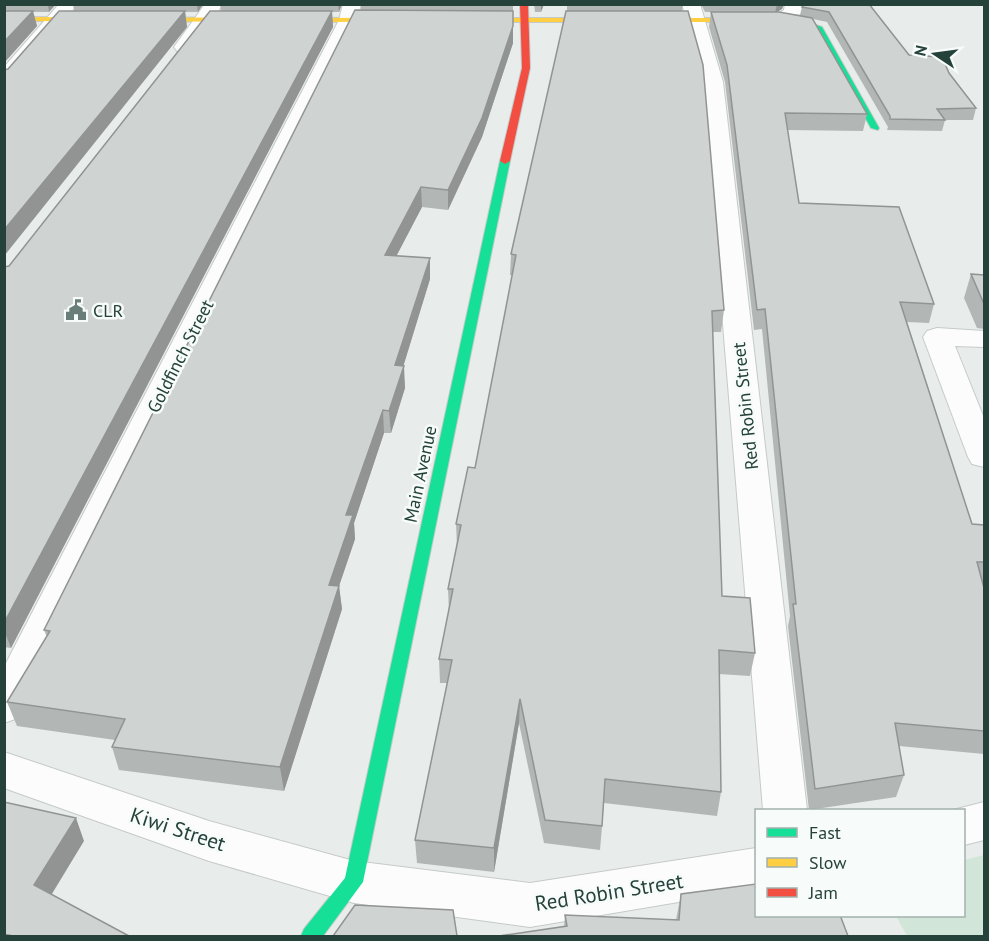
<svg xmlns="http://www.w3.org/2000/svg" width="989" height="941" viewBox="0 0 989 941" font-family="'PT Sans',sans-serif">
<rect width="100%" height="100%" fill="#e8edeb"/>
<polygon fill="#d1e6d8" points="984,855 984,936 907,936 896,916 964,916 964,860"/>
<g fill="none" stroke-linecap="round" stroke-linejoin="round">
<defs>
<g id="street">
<polygon points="59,4 78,4 11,84 4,86 4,67"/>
<polygon points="205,4 223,4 191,51 177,51 174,47"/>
<polygon points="343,4 361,4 357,20 24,707 18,718 4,723 4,667 339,20"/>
<polygon points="682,4 700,4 723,82 807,810 763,810 703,82"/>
<polygon points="785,4 803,4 802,13 783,24 771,24 768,20 784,10"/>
<polygon points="937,328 984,331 984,347 955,346 984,418 984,467 972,464 968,457 923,337 927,331"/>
<polygon points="4,752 209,821 354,861 530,883 756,848 756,889 530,927 354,903 209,861 4,788"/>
<polygon points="984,802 984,840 964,845 964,810 953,810"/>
</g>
<g id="fast">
<polygon points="813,24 822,27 879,128 878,130 871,128 815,29 809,26"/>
<polygon points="505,158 510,161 363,882 323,936 301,936 304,929 345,878 500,161"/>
</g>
<g id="slow">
<polygon points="4,17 396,18 400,20 396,22 4,21"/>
<polygon points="504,18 756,18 760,20 756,22 501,22 500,20"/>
</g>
<polygon id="jam" points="520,4 528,4 530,68 510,161 505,164 500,161 522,68"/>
</defs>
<use href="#street" stroke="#c5cac8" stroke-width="2"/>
<use href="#fast" stroke="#c3cbc8" stroke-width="2"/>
<use href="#slow" stroke="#c3cbc8" stroke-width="2"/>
<use href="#jam" stroke="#c3cbc8" stroke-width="2"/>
<use href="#street" fill="#fcfcfc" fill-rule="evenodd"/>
<use href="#fast" fill="#16e098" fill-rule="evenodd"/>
<use href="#slow" fill="#ffcf43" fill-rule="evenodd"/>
<use href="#jam" fill="#f24e42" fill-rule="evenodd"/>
</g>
<g fill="#b2b6b5">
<polygon points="4,4 56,4 49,12 33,12 37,26 4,63"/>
<polygon points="73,4 203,4 198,12 185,12 187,27 4,256 4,70 8,69 74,11"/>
<polygon points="220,4 342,4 339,12 332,12 333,27 11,648 4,647 4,267 9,266 221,11"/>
<polygon points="361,4 513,4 513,43 482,137 448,210 422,207 396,256 430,279 403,366 405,388 391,433 384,433 354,523 355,539 339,586 342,609 284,791 119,770 112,747 115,740 17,726 7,702 47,637 44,630 361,10"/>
<polygon points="534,4 544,4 541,12 535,12"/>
<polygon points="567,4 683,4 682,11 724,310 721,332 713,332 722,596 755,653 750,676 719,674 721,792 717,816 604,803 600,850 544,843 519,723 494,872 417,863 415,840 447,683 440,683 439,659 449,612 448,589 457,547 456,524 475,468 512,275 510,275 511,254 567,11"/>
<polygon points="701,4 784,4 782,9 777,12 800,15 802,7 869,4 909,55 949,73 976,108 973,120 945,120 942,131 887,130 888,127 827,22 813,19 867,114 863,131 787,130 799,203 934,304 929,323 907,322 972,524 984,525 984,584 983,584 984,588 984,754 899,746 904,775 896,797 809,810 788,626 790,616 762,329 754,330 725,82 709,27 711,12 705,12"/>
<polygon points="971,274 984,275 984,329 977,328 964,298"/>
<polygon points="681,894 848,936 564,927 565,915 676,920"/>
</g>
<g fill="#919493">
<polygon points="48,4 56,4 49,12"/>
<polygon points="197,4 203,4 198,12"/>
<polygon points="338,4 342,4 339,12"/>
<polygon points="541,4 544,4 541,12"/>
<polygon points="777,4 784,4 782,9 775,13"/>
<polygon points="33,11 37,26 4,63 4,42"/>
<polygon points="185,11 187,27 4,256 4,230"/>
<polygon points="332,11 333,27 11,648 4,630 4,623"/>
<polygon points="513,26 513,43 482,137 448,210 448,190"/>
<polygon points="421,187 422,207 386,276 385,255"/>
<polygon points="430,258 430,279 397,387 395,365"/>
<polygon points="404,366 405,388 391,433 389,411"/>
<polygon points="383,410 384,433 354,523 355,539 339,586 342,609 284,791 280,767 346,515"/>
<polygon points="520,699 519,723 494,872 494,848"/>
<polygon points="76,818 84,841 44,907 34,885"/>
</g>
<g fill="#cfd4d2" stroke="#919493" stroke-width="1.5">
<polygon points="804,4 869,4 909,55 942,57 949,73 976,108 937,109 945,120 890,119 890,116 829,12 802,7"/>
<polygon points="355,10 513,11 513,26 482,118 448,190 421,187 385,255 430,258 395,365 404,366 389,411 383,410 346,515 353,515 329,585 339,586 280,767 112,747 125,719 7,702 50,631 44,630"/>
<polygon points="4,11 33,11 4,42"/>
<polygon points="59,11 185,11 4,230 4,70 8,69"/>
<polygon points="210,11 332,11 4,623 4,267 9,266"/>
<polygon points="566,11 688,11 703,65 724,310 712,311 722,596 750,598 755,653 719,650 721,792 605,779 602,826 545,820 520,699 494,848 415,840 452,660 439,659 453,589 448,589 461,525 456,524 468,467 475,468 516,255 511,254"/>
<polygon points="711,12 779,12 812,18 867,114 785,113 799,203 899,207 934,304 900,302 972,524 984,525 984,562 977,562 984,588 984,731 895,723 904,775 815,789 793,604 796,604 765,309 757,310 727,65"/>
<polygon points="971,274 984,275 984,304"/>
<polygon points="4,802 76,818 34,885 129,936 13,936 4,934"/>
<polygon points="756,884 756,915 840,915 848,936 499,936 567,926 565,915 679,920 681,894"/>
<polygon points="355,905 453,910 457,936 333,936"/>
</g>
<defs>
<symbol id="civic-bare" viewBox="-9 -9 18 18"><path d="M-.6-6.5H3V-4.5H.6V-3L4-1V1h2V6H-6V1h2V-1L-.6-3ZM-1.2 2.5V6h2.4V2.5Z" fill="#697e78" stroke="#f7fbf9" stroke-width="2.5" paint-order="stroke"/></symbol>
</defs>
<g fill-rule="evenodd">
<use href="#civic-bare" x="61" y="295" width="30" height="30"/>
</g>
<g text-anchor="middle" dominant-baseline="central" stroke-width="5" stroke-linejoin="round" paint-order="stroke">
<g font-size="18" fill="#24423a" stroke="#f7fbf9" text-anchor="start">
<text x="93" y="310">CLR</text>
</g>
<g font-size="18" fill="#24423a" stroke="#f7fbf9">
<text transform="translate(180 356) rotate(-63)">Goldfinch Street</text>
<text transform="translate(745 406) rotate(-96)">Red Robin Street</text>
<text transform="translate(420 474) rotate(-78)">Main Avenue</text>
</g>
<g font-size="21" fill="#24423a" stroke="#f7fbf9">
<text transform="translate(178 829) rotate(18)">Kiwi Street</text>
<text transform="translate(609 892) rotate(-9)">Red Robin Street</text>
</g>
</g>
<rect width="989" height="941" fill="none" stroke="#24423a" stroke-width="12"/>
<rect x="755" y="809" width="210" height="108" fill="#f7fbf9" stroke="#a3b1ad" stroke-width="1.5"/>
<rect x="767" y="828" width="30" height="9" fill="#16e098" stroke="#a3b1ad" stroke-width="1.5"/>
<text x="809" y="839" font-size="18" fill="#24423a">Fast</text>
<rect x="767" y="858" width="30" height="9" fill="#ffcf43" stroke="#a3b1ad" stroke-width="1.5"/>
<text x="809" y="869" font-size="18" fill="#24423a">Slow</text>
<rect x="767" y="888" width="30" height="9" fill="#f24e42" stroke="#a3b1ad" stroke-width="1.5"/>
<text x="809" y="899" font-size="18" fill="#24423a">Jam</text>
<g transform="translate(935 54) rotate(283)" stroke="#f7fbf9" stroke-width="4.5" paint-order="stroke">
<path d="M0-4.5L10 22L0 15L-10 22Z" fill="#24423a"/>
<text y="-9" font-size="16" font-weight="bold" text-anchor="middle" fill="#24423a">N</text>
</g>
</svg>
